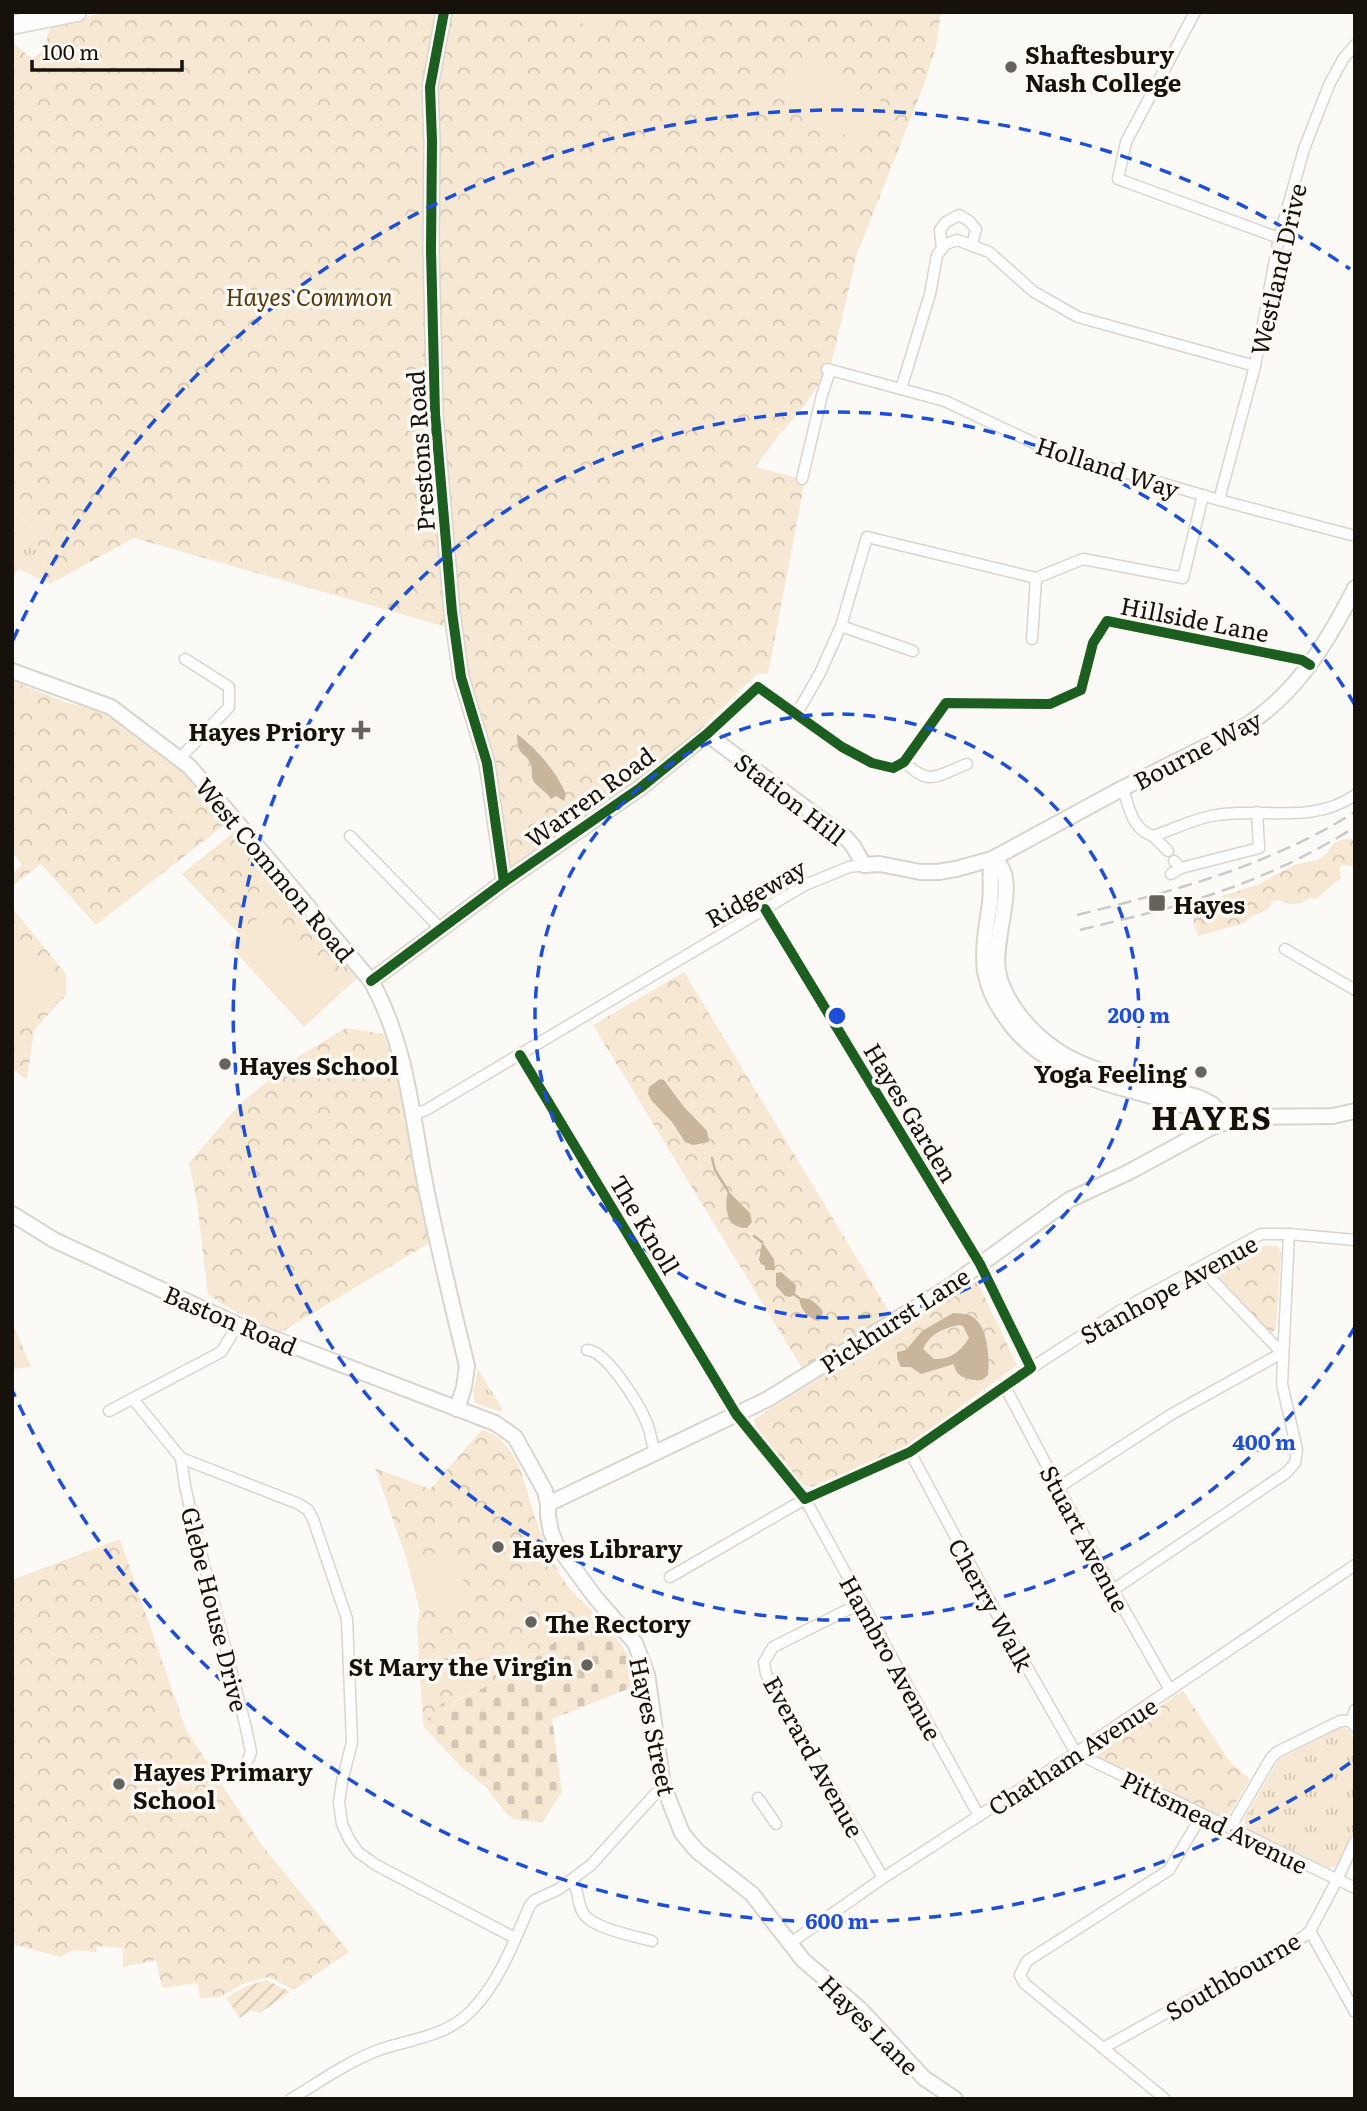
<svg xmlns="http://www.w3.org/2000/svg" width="1367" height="2111" viewBox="0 0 1367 2111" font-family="Literata,serif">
<defs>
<pattern id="grass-tufts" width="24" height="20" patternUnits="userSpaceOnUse" patternTransform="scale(1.75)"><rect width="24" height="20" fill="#f7e8d3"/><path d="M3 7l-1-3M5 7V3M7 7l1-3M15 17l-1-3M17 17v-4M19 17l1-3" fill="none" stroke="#d3c6b4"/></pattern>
<pattern id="forest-crowns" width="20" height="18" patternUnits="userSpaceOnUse" patternTransform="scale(1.75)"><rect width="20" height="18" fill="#f7e8d3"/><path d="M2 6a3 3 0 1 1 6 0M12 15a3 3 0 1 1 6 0" fill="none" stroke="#d3c6b4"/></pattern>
<pattern id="cemetery-stones" width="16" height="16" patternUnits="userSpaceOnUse" patternTransform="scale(1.75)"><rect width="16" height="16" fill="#f7e8d3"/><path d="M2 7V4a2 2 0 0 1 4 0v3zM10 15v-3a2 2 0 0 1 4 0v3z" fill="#d3c6b4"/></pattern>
<pattern id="garden-furrows" width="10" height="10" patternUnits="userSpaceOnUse" patternTransform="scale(1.75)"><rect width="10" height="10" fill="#f7e8d3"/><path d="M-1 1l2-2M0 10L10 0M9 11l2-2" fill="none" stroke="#d3c6b4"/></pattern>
</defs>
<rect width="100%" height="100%" fill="#fcfaf7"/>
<g fill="url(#grass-tufts)">
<polygon points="12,511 32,526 50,584 19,569 12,577"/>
<polygon points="478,1369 503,1410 501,1412 475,1403 473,1393"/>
<path d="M1341 1727C1352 1730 1352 1734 1355 1745V1832L1339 1865 1329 1868 1247 1829 1244 1819 1279 1759Z"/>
</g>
<g fill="url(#forest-crowns)">
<path d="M109 12H941L936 47 923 87 857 254 831 364 826 363C822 389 799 410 784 431L761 424 782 431 755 467 805 480 768 674 758 673 681 748 511 871 494 777 466 678 461 631 134 538 50 584 32 526 12 511V42L32 59 45 49 49 30 59 22Z"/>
<polygon points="12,681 65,702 108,713 183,771 223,826 96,925 41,864 12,886 12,874 22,865 12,851"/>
<polygon points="234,832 358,978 343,991 268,910 240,935 182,874"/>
<polygon points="1355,838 1355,867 1342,865 1339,868 1341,878 1316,899 1310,898 1302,903 1291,904 1277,900 1273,901 1267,910 1250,917 1244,923 1198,936 1189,906 1257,885 1296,864 1318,860 1326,854 1333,844 1340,840"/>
<polygon points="12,908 66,974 66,995 34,1030 27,1080 12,1068"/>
<polygon points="684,972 890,1313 802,1368 593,1025"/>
<polygon points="346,1028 384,1034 402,1093 429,1243 280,1333 223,1305 208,1294 197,1203 189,1163 240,1104 293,1060"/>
<polygon points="1263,1246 1278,1246 1281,1253 1276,1329 1271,1333 1218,1276 1220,1266 1231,1259"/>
<polygon points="977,1281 1017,1365 908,1446 812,1487 803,1485 755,1427 754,1419"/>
<polygon points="12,1322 31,1367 12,1369"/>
<path d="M482 1430C521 1441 525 1490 537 1523 543 1541 552 1561 561 1577 569 1590 583 1602 594 1613L510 1675 451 1703 423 1722 417 1627 420 1611 408 1563 375 1468 430 1489Z"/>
<polygon points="120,1539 186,1730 261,1844 349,1952 294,1990 269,1977 245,1983 220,1997 200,1998 198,1983 162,1988 156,1960 123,1967 123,1948 97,1946 96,1952 74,1950 60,1957 12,1944 12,1580"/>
<polygon points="1183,1691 1231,1763 1250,1779 1226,1819 1099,1758 1097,1754 1097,1748"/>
</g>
<path fill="url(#cemetery-stones)" d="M594 1613C614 1635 634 1655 638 1685L552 1719 562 1792 542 1823 513 1819 504 1811 486 1787 462 1768 424 1727 423 1722C433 1718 436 1706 446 1701L452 1703 510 1675Z"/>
<polygon fill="url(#garden-furrows)" points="267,1980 290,1992 260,2013 251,2010 240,2018 226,1998 246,1986"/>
<g fill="#f7e8d3">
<polygon points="548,12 607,12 601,30"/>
<polygon points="805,60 888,105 864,146 783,99"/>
<polygon points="268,909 343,991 304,1027 229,945"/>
<polygon points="27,944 64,996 16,1031 12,1026 12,955"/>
<polygon points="456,1551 468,1599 420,1611 408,1563"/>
</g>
<g fill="#c8b59c" fill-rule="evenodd">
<path d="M517 734C537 749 556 771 566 794L564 801 556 796 551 799C547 792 539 788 534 782 530 776 533 771 531 765 526 750 517 759 517 734Z"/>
<polygon points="660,1079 664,1080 684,1107 707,1131 709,1142 693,1145 685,1142 672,1122 652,1101 648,1094 649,1087"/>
<path d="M728 1191 750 1213 752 1222 747 1228C726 1229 724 1207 728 1191Z"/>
<polygon points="762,1242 774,1259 775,1270 765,1270 765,1266 761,1264 759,1260"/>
<polygon points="781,1272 796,1285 795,1295 790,1297 785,1296 776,1286 776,1273"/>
<path d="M799 1298C809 1297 818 1303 823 1312L819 1321C808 1319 800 1309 799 1298Z"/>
<path d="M953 1313C959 1314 966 1313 971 1316 988 1324 990 1359 988 1375L982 1380C969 1381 955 1377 954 1364L921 1374 911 1367H901L897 1358V1352L906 1350 922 1331ZM959 1325 963 1326 969 1338C961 1351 950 1360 934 1359L923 1349C930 1334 943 1328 959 1325Z"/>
</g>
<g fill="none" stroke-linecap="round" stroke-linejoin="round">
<g stroke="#c8b59c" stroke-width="2.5">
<polyline points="712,1158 715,1170 728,1191"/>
<polyline points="754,1236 762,1242"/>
<polyline points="795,1295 799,1298"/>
</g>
<defs>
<g id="street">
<polyline points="1195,12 1126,142 1118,179 1279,238"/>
<polyline points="942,249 940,230 946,222 959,215 969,221 976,229 972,245"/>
<polyline points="827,369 945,401 1049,450 1219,500 1355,536"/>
<polyline points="901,389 930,294 937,255 946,244 957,240 989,252 1034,292 1078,317 1255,366"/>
<polyline points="802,479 822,395 830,371"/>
<polyline points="1219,500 1255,366 1279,238 1304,149 1329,85 1343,59 1355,45"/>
<polyline points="1036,578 1083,559 1183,578 1203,495"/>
<polyline points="841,626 913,651"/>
<polyline points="1032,639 1036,578"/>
<polyline points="796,715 820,673 841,626 867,537 1036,578"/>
<polyline points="707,734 758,687 842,747 872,763 893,768 904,762 946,703 1050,704 1081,690 1093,643 1107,621 1302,660 1310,665"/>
<polyline points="179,759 229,707 229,687 185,659"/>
<path d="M904 762C931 787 935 776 967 764"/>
<path d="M1123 788C1129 808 1132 829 1153 836 1172 830 1191 820 1211 816 1260 806 1311 826 1355 795"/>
<polyline points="350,836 442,930"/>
<polyline points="1153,836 1168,851"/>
<polyline points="1174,861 1181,868 1259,848 1257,812"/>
<polyline points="1171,874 1181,868"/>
<polyline points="1285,949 1355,990"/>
<polyline points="520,1055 736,1414 805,1499 910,1452 1031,1368 980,1264 765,909"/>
<polyline points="412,1115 426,1110 805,885 849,867 864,865"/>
<path d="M587 1350C606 1350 639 1404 646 1421 651 1432 651 1442 656 1454"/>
<polyline points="1031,1368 1121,1310 1261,1234 1289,1234 1355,1240"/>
<polyline points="1004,1385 1113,1590 1170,1690"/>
<polyline points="133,1399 181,1458 299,1504 308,1510 313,1519 347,1619 352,1742 342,1782 339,1802 342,1824 349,1839 358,1852 376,1865 515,1938"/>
<polyline points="109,1411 221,1352 238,1325"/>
<polyline points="910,1452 999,1618 1076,1753 1355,1888"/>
<polyline points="181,1458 185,1486 193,1521 246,1728 251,1752 248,1760"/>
<polyline points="1059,1487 1172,1414 1282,1353 1201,1268"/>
<polyline points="670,1577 805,1499 979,1816"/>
<polyline points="1113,1590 1286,1473 1295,1463 1297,1450 1282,1384 1289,1234"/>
<polyline points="861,1603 773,1647 764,1662 766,1674 883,1878"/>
<polyline points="1351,1721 1355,1710"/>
<polyline points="758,1798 776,1824"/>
<polyline points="1230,1828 1271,1758 1277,1752 1340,1721 1351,1721 1355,1727"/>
<path d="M572 1880C579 1890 577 1901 582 1911 589 1928 635 1936 652 1941"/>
<polyline points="1310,1931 1355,2012"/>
<polyline points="789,1944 883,1878 1076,1753 1355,1565"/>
<polyline points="1103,2048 1303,1937 1310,1931 1337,1880 1355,1841"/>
<path d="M291 2099C319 2082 346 2063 376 2051 408 2039 444 2038 470 2012 499 1983 514 1942 530 1905L535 1900 559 1889 591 1865 663 1785"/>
<polyline points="1165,2099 1024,1983 1020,1975 1027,1961 1169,1870 1202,1815"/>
</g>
<g id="secondary">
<polyline points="444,12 430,87 432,141 431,250 435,414 452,612 461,677 487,763 504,882"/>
<path d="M12 671 111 707 190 767 371 981C408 1046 412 1121 427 1193 439 1251 453 1309 467 1366L464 1387 457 1409"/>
<path d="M992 859C997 862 1001 865 1003 871 1013 892 993 943 998 971 1004 1003 1032 1034 1058 1051 1098 1077 1155 1083 1200 1098L1212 1104 1227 1120"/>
<path d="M992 859C989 874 992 887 990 902 987 925 982 948 985 971 988 988 994 1001 1004 1015 1045 1078 1120 1085 1186 1106L1199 1112 1210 1128"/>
<path d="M371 981 504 882 640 788 707 734 846 838 853 846 864 865 880 864 920 872H938L956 869 992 859 1123 788 1235 732C1293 700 1326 645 1355 588"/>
<polyline points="12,1214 54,1240 238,1325 495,1423 515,1437 545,1491 548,1504 548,1516 551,1532 556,1544 595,1597 635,1643 647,1674 663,1785 682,1833 697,1851 752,1894 803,1960 860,2009 924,2078 955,2099"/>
<polyline points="548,1504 768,1399 949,1287 1069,1200 1129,1172 1210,1128 1240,1117 1333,1116 1355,1111"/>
</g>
<polyline id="highway" points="12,25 77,12"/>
</defs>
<use href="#street" stroke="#d8d5cf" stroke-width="13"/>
<use href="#secondary" stroke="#d8d5cf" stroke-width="18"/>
<use href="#highway" stroke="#d8d5cf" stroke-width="21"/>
<use href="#street" stroke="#fffefe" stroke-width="10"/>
<use href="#secondary" stroke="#fffefe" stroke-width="14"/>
<use href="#highway" stroke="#fffefe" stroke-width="18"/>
<g stroke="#cccac9" stroke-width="2.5" stroke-dasharray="14 7" stroke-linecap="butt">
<path d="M1077 915C1174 891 1269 866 1355 812"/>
<path d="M1080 930C1123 919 1167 910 1210 895 1261 878 1309 856 1355 827"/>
</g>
<defs>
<g id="cycleway">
<polyline points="444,12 430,87 432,141 431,250 435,414 452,612 461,677 487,763 504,882"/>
<polyline points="371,981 504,882 640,788 707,734 758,687 842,747 872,763 893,768 904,762 946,703 1050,704 1081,690 1093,643 1107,621 1302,660 1310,665"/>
<polyline points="520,1055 736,1414 805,1499 910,1452 1031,1368 980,1264 765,909"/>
</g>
</defs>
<use href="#cycleway" stroke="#fdfaf6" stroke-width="15"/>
<use href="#cycleway" stroke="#1b5e20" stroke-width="10"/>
</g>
<g fill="none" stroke="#1d4ed8" stroke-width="3.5" stroke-dasharray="12 9">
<circle cx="837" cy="1016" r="302"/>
<path d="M1355 1327A604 604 0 1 1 1355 705"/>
<path d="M1350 1763A906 906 0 0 1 13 1392M13 640A906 906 0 0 1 1350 269"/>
</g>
<g fill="#66635d" stroke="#fdfaf6" stroke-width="2.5">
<circle cx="1011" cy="67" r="7"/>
<path d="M357.5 719.5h7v7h7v7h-7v7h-7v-7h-7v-7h7z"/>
<rect x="1148" y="894" width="18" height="18" rx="3.5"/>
<circle cx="225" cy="1064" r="7"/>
<circle cx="1201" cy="1072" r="7"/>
<circle cx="498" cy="1547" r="7"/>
<circle cx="531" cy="1622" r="7"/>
<circle cx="587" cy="1665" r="7"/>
<circle cx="119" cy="1784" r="7"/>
</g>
<g text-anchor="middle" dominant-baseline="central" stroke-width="7" stroke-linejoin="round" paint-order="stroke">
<g font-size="24" font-weight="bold" fill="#16110a" stroke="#fdfaf6" text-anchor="start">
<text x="1025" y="53">Shaftesbury<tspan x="1025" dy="28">Nash College</tspan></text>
<text x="345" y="730" text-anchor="end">Hayes Priory</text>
<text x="1173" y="903">Hayes</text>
<text x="239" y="1064">Hayes School</text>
<text x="1187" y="1072" text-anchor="end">Yoga Feeling</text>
<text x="512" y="1547">Hayes Library</text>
<text x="545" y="1622">The Rectory</text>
<text x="573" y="1665" text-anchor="end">St Mary the Virgin</text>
<text x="133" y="1770">Hayes Primary<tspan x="133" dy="28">School</tspan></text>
</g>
<g font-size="24" fill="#16110a" stroke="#fdfaf6">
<text transform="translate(1277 269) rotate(-77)">Westland Drive</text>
<text transform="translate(419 451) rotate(-94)">Prestons Road</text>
<text transform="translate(1108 466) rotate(18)">Holland Way</text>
<text transform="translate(1195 618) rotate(11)">Hillside Lane</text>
<text transform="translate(1197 749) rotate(-28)">Bourne Way</text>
<text transform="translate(589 796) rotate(-36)">Warren Road</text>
<text transform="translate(791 798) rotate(38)">Station Hill</text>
<text transform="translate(276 869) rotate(50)">West Common Road</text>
<text transform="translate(755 892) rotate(-30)">Ridgeway</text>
<text transform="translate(912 1112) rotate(59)">Hayes Garden</text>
<text transform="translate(646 1224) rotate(59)">The Knoll</text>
<text transform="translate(1168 1288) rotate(-29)">Stanhope Avenue</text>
<text transform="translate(231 1319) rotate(23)">Baston Road</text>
<text transform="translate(894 1319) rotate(-33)">Pickhurst Lane</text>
<text transform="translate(1086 1538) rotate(62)">Stuart Avenue</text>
<text transform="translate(992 1604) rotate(61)">Cherry Walk</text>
<text transform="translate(216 1609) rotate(76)">Glebe House Drive</text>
<text transform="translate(892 1657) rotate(61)">Hambro Avenue</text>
<text transform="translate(654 1726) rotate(78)">Hayes Street</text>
<text transform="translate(1072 1755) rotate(-33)">Chatham Avenue</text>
<text transform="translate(815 1756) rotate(61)">Everard Avenue</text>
<text transform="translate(1215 1821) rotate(26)">Pittsmead Avenue</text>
<text transform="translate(1232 1975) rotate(-30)">Southbourne</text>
<text transform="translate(870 2024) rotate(45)">Hayes Lane</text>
</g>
<g font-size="24" font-style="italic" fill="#54390d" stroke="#fdfaf6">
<text x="309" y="295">Hayes Common</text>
</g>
<g font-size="32" font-weight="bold" letter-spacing="2" fill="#16110a" stroke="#fdfaf6">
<text x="1212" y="1116">HAYES</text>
</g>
</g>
<circle cx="837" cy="1016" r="10" fill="#1d4ed8" stroke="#fdfaf6" stroke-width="3.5"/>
<g font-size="21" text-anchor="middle" font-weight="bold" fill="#1d4ed8" stroke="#fdfaf6" stroke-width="7" stroke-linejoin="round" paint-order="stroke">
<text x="1139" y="1023">200 m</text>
<text x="1264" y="1450">400 m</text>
<text x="837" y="1929">600 m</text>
</g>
<rect width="1367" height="2111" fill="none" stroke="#16110a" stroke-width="28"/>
<path d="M32 60v10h150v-10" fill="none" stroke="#16110a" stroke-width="3.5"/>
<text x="42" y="60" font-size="21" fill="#16110a" stroke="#fdfaf6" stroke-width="5" paint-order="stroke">100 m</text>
</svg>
